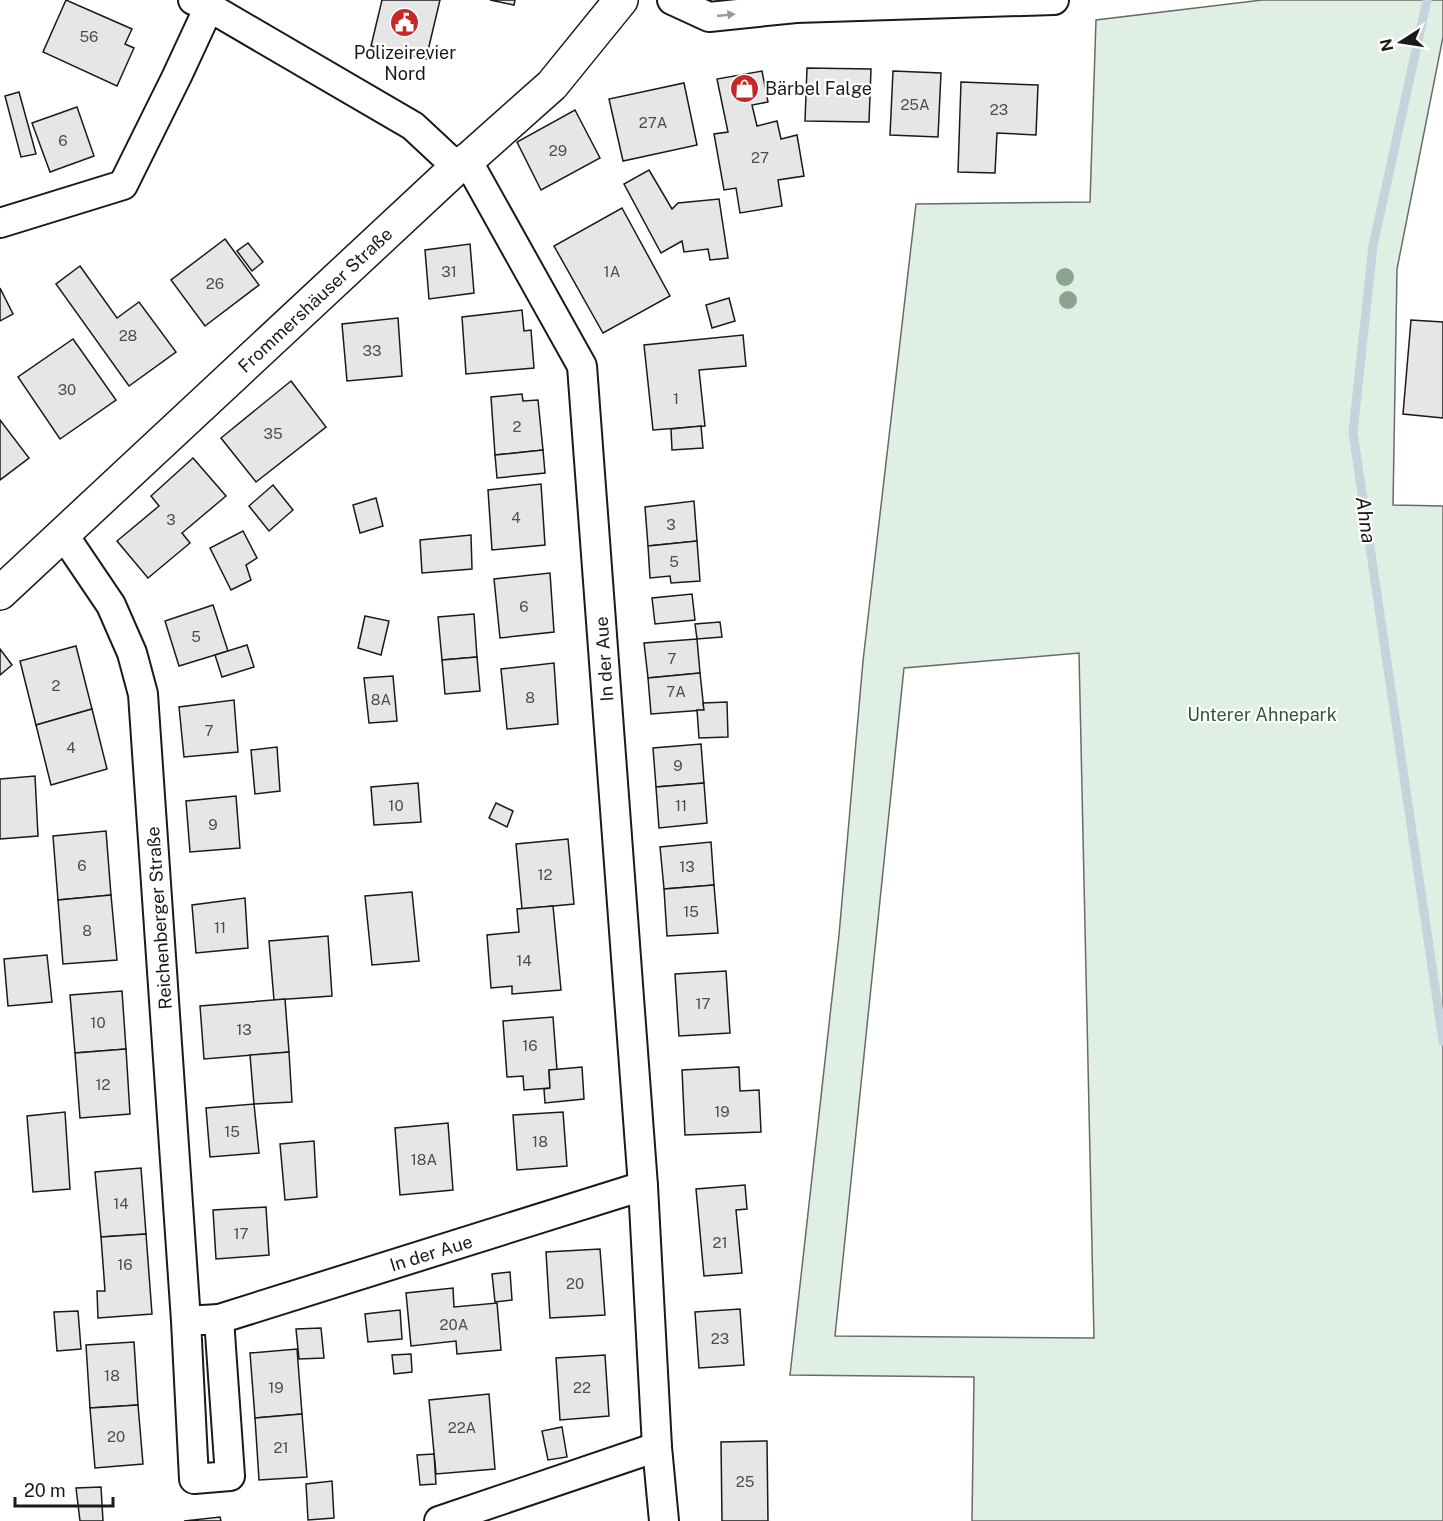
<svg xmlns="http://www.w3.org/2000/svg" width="1443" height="1521" viewBox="0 0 1443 1521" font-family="'Public Sans',sans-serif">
<rect width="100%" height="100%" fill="#fff"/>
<path fill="#e0efe3" stroke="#6a6a6a" stroke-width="1.5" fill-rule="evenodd" d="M1262 0H1443V37L1397 269 1393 505 1443 506V1521H972L974 1377 790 1375 839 935 863 661 916 204 1090 202 1096 20ZM1079 653 1094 1338 835 1336 904 668Z"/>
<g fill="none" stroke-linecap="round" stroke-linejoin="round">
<polyline stroke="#c6d2dc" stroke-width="9" points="1427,0 1373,246 1353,432 1443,1041"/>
</g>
<g fill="#e6e6e6" stroke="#1a1a1a" stroke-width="1.5">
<polygon points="66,0 132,29 125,44 134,48 117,86 43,52"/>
<polygon points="382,0 440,0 426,59 371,46"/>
<polygon points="490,0 515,0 514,5"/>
<polygon points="807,68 871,69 869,122 805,121"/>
<polygon points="762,71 768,102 752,105 757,126 777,121 781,139 797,135 804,176 778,180 782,206 740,213 736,188 724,190 714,134 728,132 717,79"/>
<polygon points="893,71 941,73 938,137 890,135"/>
<polygon points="961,82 1038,85 1036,135 997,133 995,173 958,172"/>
<polygon points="684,83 697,145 623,161 609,99"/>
<polygon points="19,92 36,154 21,157 5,96"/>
<polygon points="77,107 94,156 50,172 32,123"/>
<polygon points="575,110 600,158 541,190 517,142"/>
<polygon points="649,170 672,209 678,203 719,199 728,258 710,260 708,249 684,252 682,241 661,253 624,184"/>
<polygon points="622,208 670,296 603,333 554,246"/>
<polygon points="225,239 259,285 205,326 171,280"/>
<polygon points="248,243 263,262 252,271 237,251"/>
<polygon points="470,244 474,293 429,299 425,250"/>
<polygon points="80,266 117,318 139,302 176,352 129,386 56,284"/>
<polygon points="0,288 13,314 0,321"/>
<polygon points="729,298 735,321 712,328 706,305"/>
<polygon points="522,310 524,331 531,330 534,368 466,374 462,317"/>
<polygon points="398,318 402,376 347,381 342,324"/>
<polygon points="1411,320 1443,322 1443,418 1403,414"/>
<polygon points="743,335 746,366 699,370 705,426 653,430 644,345"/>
<polygon points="73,339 116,400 60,439 18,377"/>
<polygon points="291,381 326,427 256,482 221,438"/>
<polygon points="522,394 523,401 538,400 543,450 495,455 491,397"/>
<polygon points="0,420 29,458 0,480"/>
<polygon points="701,426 703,448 672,450 671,429"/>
<polygon points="543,450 545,473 497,478 495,455"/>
<polygon points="193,458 226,496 182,533 190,543 148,578 117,541 159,506 151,496"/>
<polygon points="541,484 545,545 492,550 488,490"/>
<polygon points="273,485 293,510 269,531 249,506"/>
<polygon points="376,498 383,526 360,533 353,505"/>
<polygon points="694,501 697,541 648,546 645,507"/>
<polygon points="243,531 257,558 246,565 251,580 231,590 210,548"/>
<polygon points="471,535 472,569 422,573 420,540"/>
<polygon points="697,541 700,581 671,583 670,576 650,578 648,546"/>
<polygon points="550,573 554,632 500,638 494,579"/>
<polygon points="692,594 695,620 655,624 652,598"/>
<polygon points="213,605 228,651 179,666 165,621"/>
<polygon points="474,614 477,657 442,660 438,617"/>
<polygon points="365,616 389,621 381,655 358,648"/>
<polygon points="720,622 722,637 697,639 695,624"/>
<polygon points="697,639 700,673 648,678 644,643"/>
<polygon points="247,645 254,667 222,677 215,655"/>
<polygon points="76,646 92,709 36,725 20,661"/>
<polygon points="0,649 12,665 0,675"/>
<polygon points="477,657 480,691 445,694 442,660"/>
<polygon points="554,663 558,724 507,729 501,669"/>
<polygon points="700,673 704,710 651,714 648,678"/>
<polygon points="393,676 397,721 369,723 364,678"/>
<polygon points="234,700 238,752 184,757 179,707"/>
<polygon points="727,702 728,737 699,738 697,710 704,710 703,703"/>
<polygon points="92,709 107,769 51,785 36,725"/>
<polygon points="701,744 704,783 656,787 653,748"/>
<polygon points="277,747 280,791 255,794 251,750"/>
<polygon points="35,776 38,836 0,839 0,779"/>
<polygon points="418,783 421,822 374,825 371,787"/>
<polygon points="704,783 707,823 659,828 656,787"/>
<polygon points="236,796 240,848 190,852 186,801"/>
<polygon points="496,803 513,811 507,827 489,818"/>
<polygon points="106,831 111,895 58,900 53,836"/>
<polygon points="568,839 574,904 522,909 516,844"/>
<polygon points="711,842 714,885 664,889 660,847"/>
<polygon points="714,885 718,933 667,936 664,889"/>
<polygon points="412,892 419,961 372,965 365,896"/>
<polygon points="111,895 117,960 63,964 58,900"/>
<polygon points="245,898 248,948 196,953 192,905"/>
<polygon points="553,906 561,990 512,994 512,986 491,988 487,935 519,932 517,909"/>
<polygon points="328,936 332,996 274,1000 269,941"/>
<polygon points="47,955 52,1002 8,1006 4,959"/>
<polygon points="726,971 730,1033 679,1036 675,974"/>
<polygon points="122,991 126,1049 75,1053 70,995"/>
<polygon points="285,999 289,1052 204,1059 200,1006"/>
<polygon points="553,1017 557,1070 549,1070 550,1088 524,1090 523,1076 507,1077 503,1021"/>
<polygon points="126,1049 130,1114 80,1118 75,1053"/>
<polygon points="289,1052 292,1102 254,1104 250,1055"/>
<polygon points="582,1067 584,1099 545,1103 544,1089 550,1088 549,1070"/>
<polygon points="739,1067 740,1091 759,1090 761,1132 685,1135 682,1070"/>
<polygon points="254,1104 259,1153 210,1157 206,1108"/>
<polygon points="65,1112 70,1189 33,1192 27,1116"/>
<polygon points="563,1112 567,1166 517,1170 513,1115"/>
<polygon points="448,1123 453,1190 400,1195 395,1128"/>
<polygon points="314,1141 317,1197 285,1200 280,1144"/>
<polygon points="141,1168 146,1234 101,1237 95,1172"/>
<polygon points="745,1185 747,1209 736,1210 742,1273 704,1276 696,1189"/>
<polygon points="266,1207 269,1255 216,1259 213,1210"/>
<polygon points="146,1234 152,1314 98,1318 97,1291 105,1291 101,1237"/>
<polygon points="600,1249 605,1315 550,1318 546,1252"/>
<polygon points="510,1272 512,1300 495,1302 492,1274"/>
<polygon points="453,1288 454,1307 497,1303 501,1350 457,1354 456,1341 411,1346 406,1293"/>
<polygon points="740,1309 744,1365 699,1368 695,1312"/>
<polygon points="400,1310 402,1339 368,1342 365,1314"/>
<polygon points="78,1311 81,1349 57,1351 54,1312"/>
<polygon points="321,1328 324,1358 299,1359 296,1329"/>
<polygon points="134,1342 138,1405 90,1408 86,1345"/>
<polygon points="297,1349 302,1414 255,1418 250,1353"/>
<polygon points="411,1354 412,1372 394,1374 392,1355"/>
<polygon points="605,1355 609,1416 560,1420 556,1358"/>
<polygon points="489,1394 495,1469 436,1474 429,1400"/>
<polygon points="138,1405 143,1464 95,1468 90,1408"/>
<polygon points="302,1414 307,1477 259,1480 255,1418"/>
<polygon points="562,1427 567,1457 548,1460 542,1431"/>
<polygon points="767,1441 768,1521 722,1521 721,1442"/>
<polygon points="434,1454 436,1484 420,1485 417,1455"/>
<polygon points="332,1481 334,1518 308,1520 306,1484"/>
<polygon points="101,1487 103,1521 80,1521 76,1488"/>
<polygon points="220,1517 221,1521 184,1521"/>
</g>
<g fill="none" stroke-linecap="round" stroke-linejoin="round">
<defs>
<g id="minor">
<polyline points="193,0 209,7 413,126 457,167"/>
<polyline points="672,0 709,17 796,8 1054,0"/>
<polyline points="467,160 582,366 643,1186 657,1447 664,1521"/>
<polyline points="0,223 123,185 177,76 209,7"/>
<polyline points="63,534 111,605 132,653 143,694 186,1321 194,1479 230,1476 219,1319 186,1321"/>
<polyline points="219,1319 643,1186"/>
<polyline points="439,1521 657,1447"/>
</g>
<polyline id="secondary" points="0,593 457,167 470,158 552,85 621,0"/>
</defs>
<use href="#minor" stroke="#1a1a1a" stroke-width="32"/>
<use href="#secondary" stroke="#1a1a1a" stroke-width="36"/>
<use href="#minor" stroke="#fff" stroke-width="28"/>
<use href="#secondary" stroke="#fff" stroke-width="33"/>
</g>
<g fill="#8aa48f">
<circle cx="1065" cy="277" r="9"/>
<circle cx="1068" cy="300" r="9"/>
</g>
<defs><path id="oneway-solid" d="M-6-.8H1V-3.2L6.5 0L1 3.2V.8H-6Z" transform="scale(1.5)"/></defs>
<use fill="#989898" href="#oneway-solid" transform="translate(726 15) rotate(-6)"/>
<defs>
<symbol id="civic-disc" viewBox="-11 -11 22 22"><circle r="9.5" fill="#c62828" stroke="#fff"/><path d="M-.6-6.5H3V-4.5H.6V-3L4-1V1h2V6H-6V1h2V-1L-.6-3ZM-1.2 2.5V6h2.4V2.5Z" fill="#fff"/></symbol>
<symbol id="shop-disc" viewBox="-11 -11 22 22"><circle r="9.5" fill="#c62828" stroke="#fff"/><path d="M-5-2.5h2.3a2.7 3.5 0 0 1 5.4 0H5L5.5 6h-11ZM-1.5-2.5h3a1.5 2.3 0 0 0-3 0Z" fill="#fff"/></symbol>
</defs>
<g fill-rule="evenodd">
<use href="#civic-disc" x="388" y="6" width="33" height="33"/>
<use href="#shop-disc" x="728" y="72" width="33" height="33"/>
</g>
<g text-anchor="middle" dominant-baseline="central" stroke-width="4.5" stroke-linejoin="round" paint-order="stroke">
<g font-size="15" fill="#4d4d4d">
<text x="89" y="36">56</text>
<text x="915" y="104">25A</text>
<text x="999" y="109">23</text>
<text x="653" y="122">27A</text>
<text x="63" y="140">6</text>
<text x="558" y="150">29</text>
<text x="760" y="157">27</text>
<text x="449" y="271">31</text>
<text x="612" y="271">1A</text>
<text x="215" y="283">26</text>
<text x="128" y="335">28</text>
<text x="372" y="350">33</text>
<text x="67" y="389">30</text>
<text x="676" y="398">1</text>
<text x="517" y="426">2</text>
<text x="273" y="433">35</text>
<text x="516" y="517">4</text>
<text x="171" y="519">3</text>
<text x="671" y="524">3</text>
<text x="674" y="561">5</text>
<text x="524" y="606">6</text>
<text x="196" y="636">5</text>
<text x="672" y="658">7</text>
<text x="56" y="685">2</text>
<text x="676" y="691">7A</text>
<text x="530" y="697">8</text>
<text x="381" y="699">8A</text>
<text x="209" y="730">7</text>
<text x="71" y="747">4</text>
<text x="678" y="765">9</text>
<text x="396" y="805">10</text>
<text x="681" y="805">11</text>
<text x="213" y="824">9</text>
<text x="82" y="865">6</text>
<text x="687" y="866">13</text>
<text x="545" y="874">12</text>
<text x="691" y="911">15</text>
<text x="220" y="927">11</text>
<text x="87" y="930">8</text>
<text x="524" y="960">14</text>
<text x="703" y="1003">17</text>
<text x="98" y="1022">10</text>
<text x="244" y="1029">13</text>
<text x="530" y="1045">16</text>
<text x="103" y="1084">12</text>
<text x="722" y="1111">19</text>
<text x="232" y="1131">15</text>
<text x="540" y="1141">18</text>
<text x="424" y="1159">18A</text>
<text x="121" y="1203">14</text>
<text x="241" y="1233">17</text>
<text x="720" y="1242">21</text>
<text x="125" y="1264">16</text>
<text x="575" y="1283">20</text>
<text x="454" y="1324">20A</text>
<text x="720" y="1338">23</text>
<text x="112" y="1375">18</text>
<text x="276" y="1387">19</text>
<text x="582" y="1387">22</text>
<text x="462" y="1427">22A</text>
<text x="116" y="1436">20</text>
<text x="281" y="1447">21</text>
<text x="745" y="1481">25</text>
</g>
<g font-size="18" fill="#1a1a1a" stroke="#fff">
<text x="405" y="52">Polizeirevier<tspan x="405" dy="21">Nord</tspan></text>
<text x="765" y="88" text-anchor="start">Bärbel Falge</text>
</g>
<g font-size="18" fill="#1a1a1a" stroke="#fff">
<text transform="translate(315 300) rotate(-43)">Frommershäuser Straße</text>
<text transform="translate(604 659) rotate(-94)">In der Aue</text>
<text transform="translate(159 918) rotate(-94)">Reichenberger Straße</text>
<text transform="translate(431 1253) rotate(-17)">In der Aue</text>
</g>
<g font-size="18" fill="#2b5a34" stroke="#fff">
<text x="1262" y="714">Unterer Ahnepark</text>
</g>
<g font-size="20" font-style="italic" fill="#1a1a1a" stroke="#fff">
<text transform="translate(1366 520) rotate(82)">Ahna</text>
</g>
</g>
<g transform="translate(1401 42) rotate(258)" stroke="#ffffff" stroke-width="4.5" paint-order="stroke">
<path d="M0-4.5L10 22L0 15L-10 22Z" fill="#1a1a1a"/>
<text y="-9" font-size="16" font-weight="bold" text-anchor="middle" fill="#1a1a1a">N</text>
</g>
<path d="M15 1497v9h98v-9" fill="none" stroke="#1a1a1a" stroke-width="3"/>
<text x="24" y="1497" font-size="18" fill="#1a1a1a" stroke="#ffffff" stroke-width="4.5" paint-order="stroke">20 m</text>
</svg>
